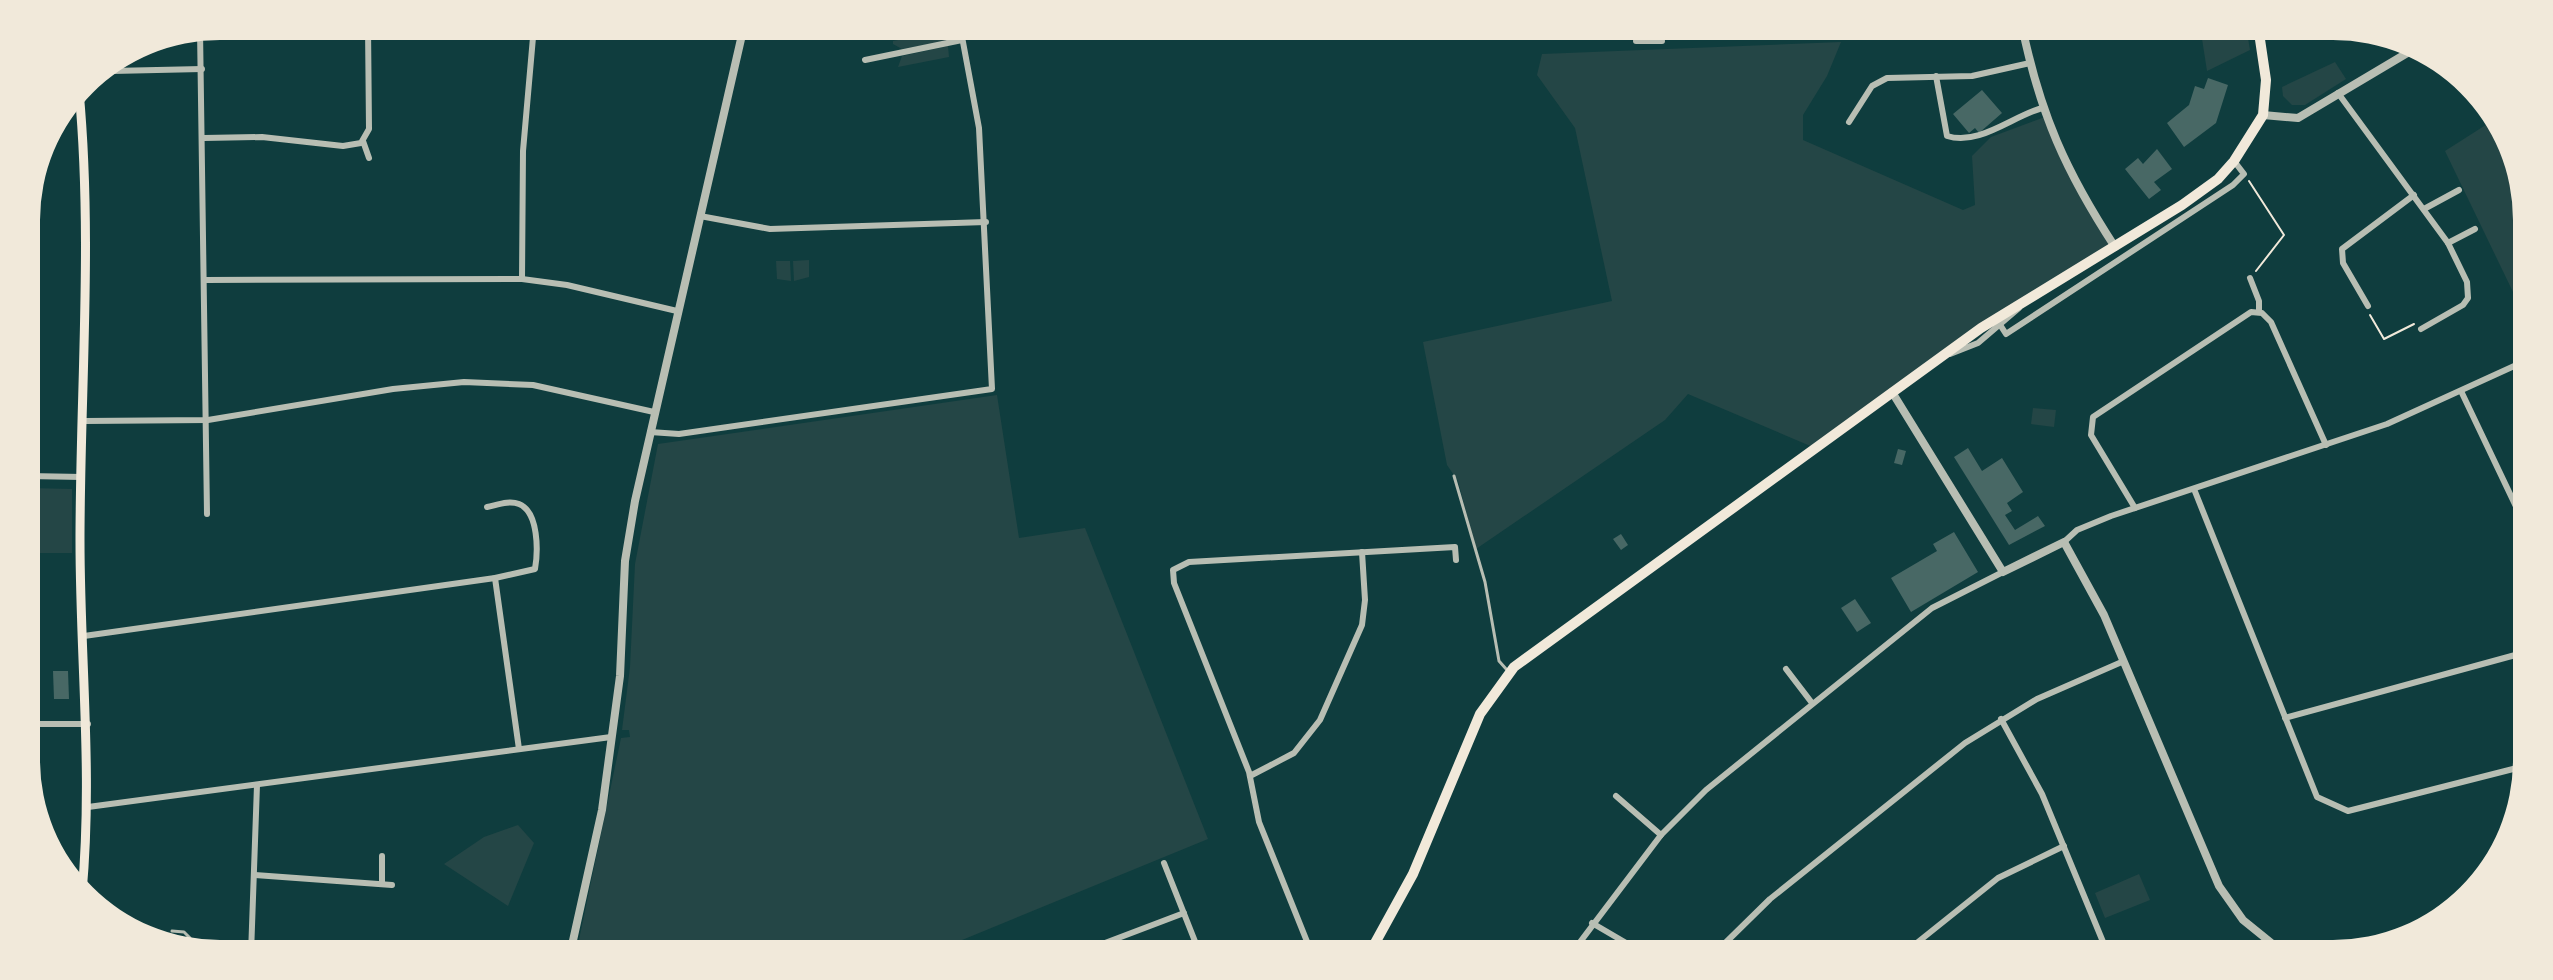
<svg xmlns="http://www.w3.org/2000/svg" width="2553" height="980" viewBox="0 0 2553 980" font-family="'Alegreya Sans',sans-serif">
<rect width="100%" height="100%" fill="#0f3d3e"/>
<g fill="#244646">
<polygon points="2200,26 2246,26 2250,50 2207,71"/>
<polygon points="944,31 947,41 902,49 893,44 893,41"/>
<polygon points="1841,42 1827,76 1803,115 1803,140 1963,210 1975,205 1972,156 1991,137 2045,117 2115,247 2022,305 1815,448 1688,394 1665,420 1476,549 1458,481 1447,465 1423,342 1612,301 1575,128 1537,75 1542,54"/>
<polygon points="948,46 949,57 898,67 902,56"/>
<polygon points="2335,62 2346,79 2305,105 2292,105 2283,96 2282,87"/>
<polygon points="2492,121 2525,194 2524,286 2513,292 2445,151"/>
<polygon points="809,260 809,277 794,281 793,261"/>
<polygon points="776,261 790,261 791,281 777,279"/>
<polygon points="997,395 1019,538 1085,528 1208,839 928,954 576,954 621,738 630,737 629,730 622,730 630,667 635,564 658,444"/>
<polygon points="2033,408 2056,410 2054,427 2031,424"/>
<polygon points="28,488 72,489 72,553 28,553"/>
<polygon points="518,825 534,843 508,906 444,864 484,837"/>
<polygon points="2139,874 2150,900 2105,918 2095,893"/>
</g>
<g fill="#486865">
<polygon points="2208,78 2228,85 2216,123 2184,147 2167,123 2189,105 2195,86 2204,89"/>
<polygon points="1982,90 2002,113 1979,133 1975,128 1969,133 1953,114"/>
<polygon points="2157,149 2172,169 2154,182 2161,190 2149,199 2125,169 2138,158 2143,164"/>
<polygon points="1968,448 1982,471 2002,458 2023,492 2007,503 2012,511 2005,515 2015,530 2038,516 2045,526 2009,545 1954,457"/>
<polygon points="1898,449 1906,451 1902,465 1894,463"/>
<polygon points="1954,532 1978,572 1911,612 1891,578 1937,551 1933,544"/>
<polygon points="1621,534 1628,545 1621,550 1613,539"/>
<polygon points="1855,599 1871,623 1857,632 1841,608"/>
<polygon points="53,671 68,671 69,699 54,699"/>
</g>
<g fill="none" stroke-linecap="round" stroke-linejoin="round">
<g stroke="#f1e9da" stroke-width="2">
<polyline points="2249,181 2284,235 2256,271"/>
<polyline points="2370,315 2384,339 2414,324"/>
</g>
<g stroke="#b8beb3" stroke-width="3">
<polyline points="1454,476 1485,582 1499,661 1507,670"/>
<polyline points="172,931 184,932 190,938 190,949"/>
</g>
<g stroke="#b8beb3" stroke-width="6">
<polyline points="1771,26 1771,28"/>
<polyline points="200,30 207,514"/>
<polyline points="1636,41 1662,41"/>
<polyline points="1648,41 1649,26"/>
<polyline points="865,60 962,40"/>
<path d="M1936 76 1947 136C1979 146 2011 117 2042 108"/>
<polyline points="89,78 112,71 202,69"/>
<polyline points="2338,93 2448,243 2467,282 2468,298 2463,305 2421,329"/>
<polyline points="1849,122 1872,86 1887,78 1972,76 2030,63"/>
<polyline points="204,138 262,137 343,146 361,143 369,129 368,26"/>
<polyline points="363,141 369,158"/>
<polyline points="2424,209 2459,190"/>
<polyline points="700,216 770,229 986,222"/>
<polyline points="2448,243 2475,229"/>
<polyline points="2250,278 2259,301 2259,312"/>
<polyline points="522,279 523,151 534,26"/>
<polyline points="206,280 522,279 567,285 677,311"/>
<polyline points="2368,306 2343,263 2342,249 2414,195"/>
<polyline points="1997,320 2006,334 2233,185 2244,174 2234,161"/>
<polyline points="1950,354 1978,343 2019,308"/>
<polyline points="2461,391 2521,517"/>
<polyline points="85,421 208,420 393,389 464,382 533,385 654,412"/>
<polyline points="650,432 679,434 992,389 979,128 960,26"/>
<polyline points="28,476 82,477"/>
<polyline points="2194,489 2317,797 2348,811 2517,768"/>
<polyline points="2135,508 2091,435 2093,417 2251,312 2262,313 2271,322 2326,445"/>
<polyline points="2064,542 2077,530 2111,516 2387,424 2523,362"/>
<polyline points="495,578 519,749"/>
<path d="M84 636 495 578 535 569C538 552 539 512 519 504 509 500 497 505 487 507"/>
<polyline points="1786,669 1812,703"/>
<polyline points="2285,718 2519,654"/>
<polyline points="2001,719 2042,794 2108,954"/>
<polyline points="29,724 88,724"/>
<polyline points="1250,776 1294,753 1320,720 1362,625 1365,600 1362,552"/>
<polyline points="1616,796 1661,835"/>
<polyline points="88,807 611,737"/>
<polyline points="1164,863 1200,954"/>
<polyline points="255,875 392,885"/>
<polyline points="382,884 382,856"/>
<polyline points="2450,903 2453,911"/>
<polyline points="1592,923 1645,954"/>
<polyline points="251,954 257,785"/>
<polyline points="441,954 449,944"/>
<polyline points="1076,954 1184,913"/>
<polyline points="1312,954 1259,822 1249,772 1174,583 1173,570 1189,562 1455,547 1456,560"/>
<polyline points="1571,954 1661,835 1706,790 1932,608 2003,572"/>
<polyline points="1714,954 1770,899 1965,743 2037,699 2124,661"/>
<polyline points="1903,954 1998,878 2064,846"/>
</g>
<g stroke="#b8beb3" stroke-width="8">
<path d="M2022 26C2040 114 2066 172 2115 247"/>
<polyline points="2263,115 2298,118 2414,49"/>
<polyline points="1892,392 2003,572 2064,542 2104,615 2219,886 2243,920 2285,954"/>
<polyline points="570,954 602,810 620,676 625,561 635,501 744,26"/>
</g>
<path stroke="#f1e9da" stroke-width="9" d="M79 91C93 241 80 391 80 541 80 660 93 772 82 893"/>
<polyline stroke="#f1e9da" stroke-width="10" points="1369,954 1413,874 1480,714 1514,667 1981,328 2182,205 2218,179 2234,161 2263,115 2266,80 2258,26"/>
</g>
<path d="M0 0H2553V980H0ZM220 40H2333A180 180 0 0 1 2513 220V760A180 180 0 0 1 2333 940H220A180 180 0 0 1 40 760V220A180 180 0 0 1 220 40Z" fill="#f1e9da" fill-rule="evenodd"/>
</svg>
